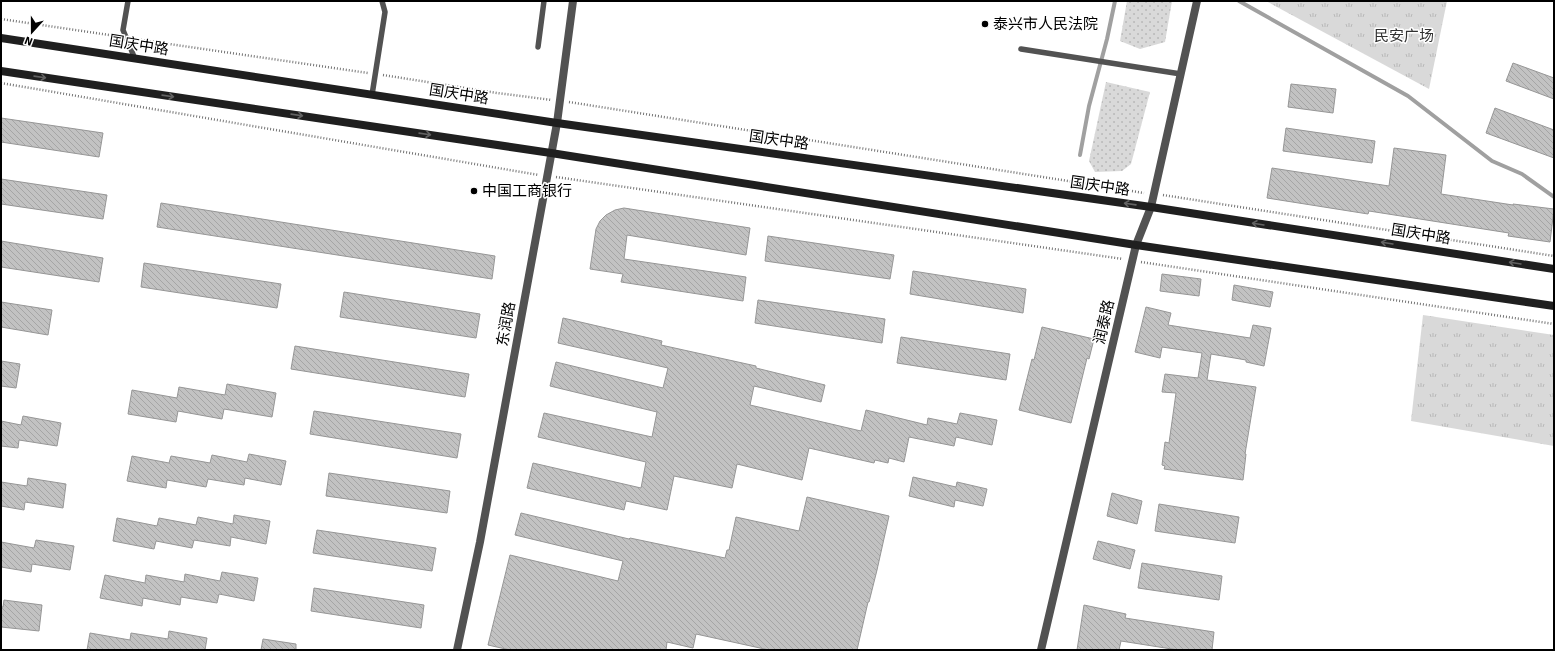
<svg xmlns="http://www.w3.org/2000/svg" width="1555" height="651" viewBox="0 0 1555 651" font-family="Signika,'Noto Sans SC',sans-serif">
<defs>
<pattern id="grass-dots" width="8" height="8" patternUnits="userSpaceOnUse"><rect width="8" height="8" fill="#d9d9d9"/><path d="M2 2h.1M6 6h.1" fill="none" stroke="#b8b8b8" stroke-width="1.8" stroke-linecap="round"/></pattern>
<pattern id="park-tufts" width="24" height="20" patternUnits="userSpaceOnUse"><rect width="24" height="20" fill="#d9d9d9"/><path d="M3 7l-1-3M5 7V3M7 7l1-3M15 17l-1-3M17 17v-4M19 17l1-3" fill="none" stroke="#b8b8b8"/></pattern>
<pattern id="building-back-hatch" width="6" height="6" patternUnits="userSpaceOnUse"><rect width="6" height="6" fill="#c2c2c2"/><path d="M-1 5l2 2M0 0l6 6M5-1l2 2" fill="none" stroke="#a5a5a5"/></pattern>
</defs>
<rect width="100%" height="100%" fill="#fff"/>
<g fill="url(#grass-dots)">
<polygon points="1127,1 1172,1 1165,42 1140,49 1120,41"/>
<polygon points="1106,82 1150,92 1131,164 1122,171 1095,172 1089,161"/>
</g>
<g fill="url(#park-tufts)">
<polygon points="1266,1 1447,1 1429,89"/>
<polygon points="1423,315 1554,335 1554,446 1411,421"/>
</g>
<g fill="none" stroke-linecap="round" stroke-linejoin="round">
<g stroke="#a0a0a0" stroke-width="4">
<polyline points="1239,1 1408,96 1492,161 1522,174 1554,197"/>
<polyline points="1080,155 1089,106 1107,39 1115,1"/>
</g>
</g>
<g fill="url(#building-back-hatch)" stroke="#969696">
<polygon points="1513,63 1554,78 1554,99 1506,81"/>
<polygon points="1291,84 1336,89 1333,113 1288,107"/>
<polygon points="1495,108 1554,130 1554,158 1486,133"/>
<polygon points="1,118 103,133 99,157 1,142"/>
<polygon points="1286,128 1375,141 1372,163 1283,151"/>
<polygon points="1394,148 1446,155 1441,194 1513,205 1513,204 1554,209 1550,242 1508,236 1509,233 1369,211 1368,214 1267,198 1272,168 1389,186"/>
<polygon points="1,179 107,195 103,219 1,204"/>
<polygon points="161,203 495,256 492,279 157,227"/>
<polygon points="624,208 750,228 746,255 627,235 624,259 746,277 743,301 621,282 623,274 590,269 596,229 600,221 606,215 615,210"/>
<polygon points="768,236 894,255 890,279 765,261"/>
<polygon points="1,241 103,258 99,282 1,267"/>
<polygon points="144,263 281,284 277,308 141,287"/>
<polygon points="913,271 1026,289 1023,313 910,294"/>
<polygon points="1162,274 1201,279 1199,296 1160,291"/>
<polygon points="1234,285 1273,292 1270,307 1232,300"/>
<polygon points="344,292 480,314 476,338 340,317"/>
<polygon points="758,300 885,319 882,343 755,323"/>
<polygon points="1,302 52,310 48,335 1,327"/>
<polygon points="1146,307 1171,313 1168,325 1250,338 1253,325 1271,328 1264,366 1246,362 1246,360 1211,354 1207,380 1256,387 1245,454 1246,454 1243,480 1164,469 1165,466 1162,465 1165,442 1169,443 1176,393 1162,392 1165,374 1198,378 1202,353 1162,347 1160,358 1135,352"/>
<polygon points="563,318 662,341 661,345 756,366 756,368 825,385 821,402 754,386 750,405 861,431 866,410 927,425 928,418 957,424 960,413 997,420 992,445 956,437 954,446 909,437 904,462 889,458 888,463 875,460 874,463 809,448 802,480 737,464 732,488 674,476 667,510 626,501 624,510 527,488 533,463 641,488 646,462 538,437 544,413 652,437 657,412 550,386 556,362 663,388 668,368 558,343"/>
<polygon points="1042,327 1094,339 1089,359 1087,358 1071,423 1019,410 1032,359 1034,360"/>
<polygon points="901,337 1010,354 1006,380 897,363"/>
<polygon points="295,346 469,374 465,397 291,369"/>
<polygon points="1,361 20,364 16,388 1,386"/>
<polygon points="227,384 276,393 272,417 224,409 222,419 178,411 176,422 128,414 132,390 177,398 179,387 225,395"/>
<polygon points="314,411 461,434 457,458 310,434"/>
<polygon points="23,416 61,423 57,446 19,440 18,448 1,446 1,421 21,425"/>
<polygon points="249,454 286,461 281,485 245,478 244,485 208,479 206,487 167,480 166,488 127,481 132,456 169,463 171,456 210,463 212,455 247,462"/>
<polygon points="329,473 450,491 447,513 326,496"/>
<polygon points="913,477 956,487 957,482 987,489 983,506 955,500 954,507 909,496"/>
<polygon points="28,478 66,484 63,508 25,502 24,510 1,506 1,482 27,486"/>
<polygon points="1112,493 1142,501 1137,524 1107,516"/>
<polygon points="807,497 889,516 877,570 869,602 868,602 857,650 769,650 696,634 693,648 667,642 666,650 510,650 488,645 510,555 618,581 623,561 515,535 521,513 629,539 630,538 725,558 727,550 729,550 736,517 799,531"/>
<polygon points="1159,504 1239,517 1235,543 1155,531"/>
<polygon points="234,515 270,521 266,544 231,537 230,546 194,540 192,548 156,541 154,549 113,541 117,518 157,526 159,518 196,525 198,517 233,524"/>
<polygon points="317,530 436,548 432,571 313,553"/>
<polygon points="36,540 74,546 70,570 32,564 31,572 1,567 1,542 34,548"/>
<polygon points="1098,541 1135,550 1130,569 1093,559"/>
<polygon points="1142,563 1222,576 1219,600 1138,588"/>
<polygon points="222,572 258,578 254,601 219,594 217,603 181,597 180,605 143,598 142,606 100,598 105,575 145,583 146,575 184,582 185,574 220,581"/>
<polygon points="314,588 424,605 421,628 311,611"/>
<polygon points="4,600 42,605 39,631 1,627 1,607 3,607"/>
<polygon points="1084,605 1126,614 1125,618 1214,632 1212,650 1178,650 1121,641 1119,650 1077,650"/>
<polygon points="169,631 207,638 205,650 87,650 90,633 130,640 131,633 168,639"/>
<polygon points="263,639 296,644 296,650 261,650"/>
</g>
<g fill="none" stroke-linecap="round" stroke-linejoin="round">
<g stroke="#747474" stroke-width="2.5" stroke-dasharray="1 2" stroke-linecap="butt">
<polyline points="1,19 116,36"/>
<polyline points="135,39 368,73"/>
<polyline points="383,75 497,93 552,100"/>
<polyline points="1,83 539,175"/>
<polyline points="569,102 1144,193"/>
<polyline points="556,177 1123,259"/>
<polyline points="1163,195 1554,256"/>
<polyline points="1141,262 1554,324"/>
</g>
<g stroke="#525252" stroke-width="5.5">
<polyline points="128,1 123,30 135,59"/>
<polyline points="538,47 544,1"/>
<polyline points="1021,49 1181,74"/>
<polyline points="372,95 385,12 382,1"/>
</g>
<g stroke="#525252" stroke-width="8">
<polyline points="457,650 480,542 557,123 573,1"/>
<polyline points="1041,650 1136,245 1151,207 1197,1"/>
</g>
<g stroke="#1f1f1f" stroke-width="8">
<polyline points="1,38 557,123 1151,207 1554,269"/>
<polyline points="1,71 551,153 1136,245 1554,306"/>
</g>
</g>
<defs><path id="oneway-shaft" d="M-6 0H5M1.5-3L5.5 0L1.5 3" fill="none" stroke-width="1.6" stroke-linecap="round" stroke-linejoin="round"/></defs>
<g stroke="#626262">
<use href="#oneway-shaft" transform="translate(40 77) rotate(8)"/>
<use href="#oneway-shaft" transform="translate(168 96) rotate(8)"/>
<use href="#oneway-shaft" transform="translate(297 115) rotate(8)"/>
<use href="#oneway-shaft" transform="translate(425 134) rotate(8)"/>
<use href="#oneway-shaft" transform="translate(1130 204) rotate(-172)"/>
<use href="#oneway-shaft" transform="translate(1258 224) rotate(-171)"/>
<use href="#oneway-shaft" transform="translate(1387 243) rotate(-171)"/>
<use href="#oneway-shaft" transform="translate(1515 263) rotate(-171)"/>
</g>
<g fill="#000" stroke="#fff" stroke-width="1.5">
<circle cx="985" cy="24" r="4"/>
<circle cx="474" cy="191" r="4"/>
</g>
<g text-anchor="middle" dominant-baseline="central" stroke-width="3" stroke-linejoin="round" paint-order="stroke">
<g font-size="15" fill="#000" stroke="#fff" text-anchor="start">
<text x="993" y="24">泰兴市人民法院</text>
<text x="482" y="191">中国工商银行</text>
</g>
<g font-size="15" fill="#303030" stroke="#fff">
<text x="1404" y="36">民安广场</text>
</g>
<g font-size="15" fill="#000" stroke="#fff">
<text transform="translate(139 45) rotate(9)">国庆中路</text>
<text transform="translate(459 94) rotate(9)">国庆中路</text>
<text transform="translate(779 140) rotate(8)">国庆中路</text>
<text transform="translate(1100 186) rotate(8)">国庆中路</text>
<text transform="translate(1421 234) rotate(9)">国庆中路</text>
<text transform="translate(1104 322) rotate(-77)">润泰路</text>
<text transform="translate(506 324) rotate(-80)">东润路</text>
</g>
</g>
<rect width="1555" height="651" fill="none" stroke="#000000" stroke-width="4"/>
<g transform="translate(32 32) rotate(201)" stroke="#ffffff" stroke-width="3" paint-order="stroke">
<path d="M0-3L7 15L0 10L-7 15Z" fill="#000000"/>
<text y="-6" font-size="11" font-weight="bold" text-anchor="middle" fill="#000000">N</text>
</g>
</svg>
